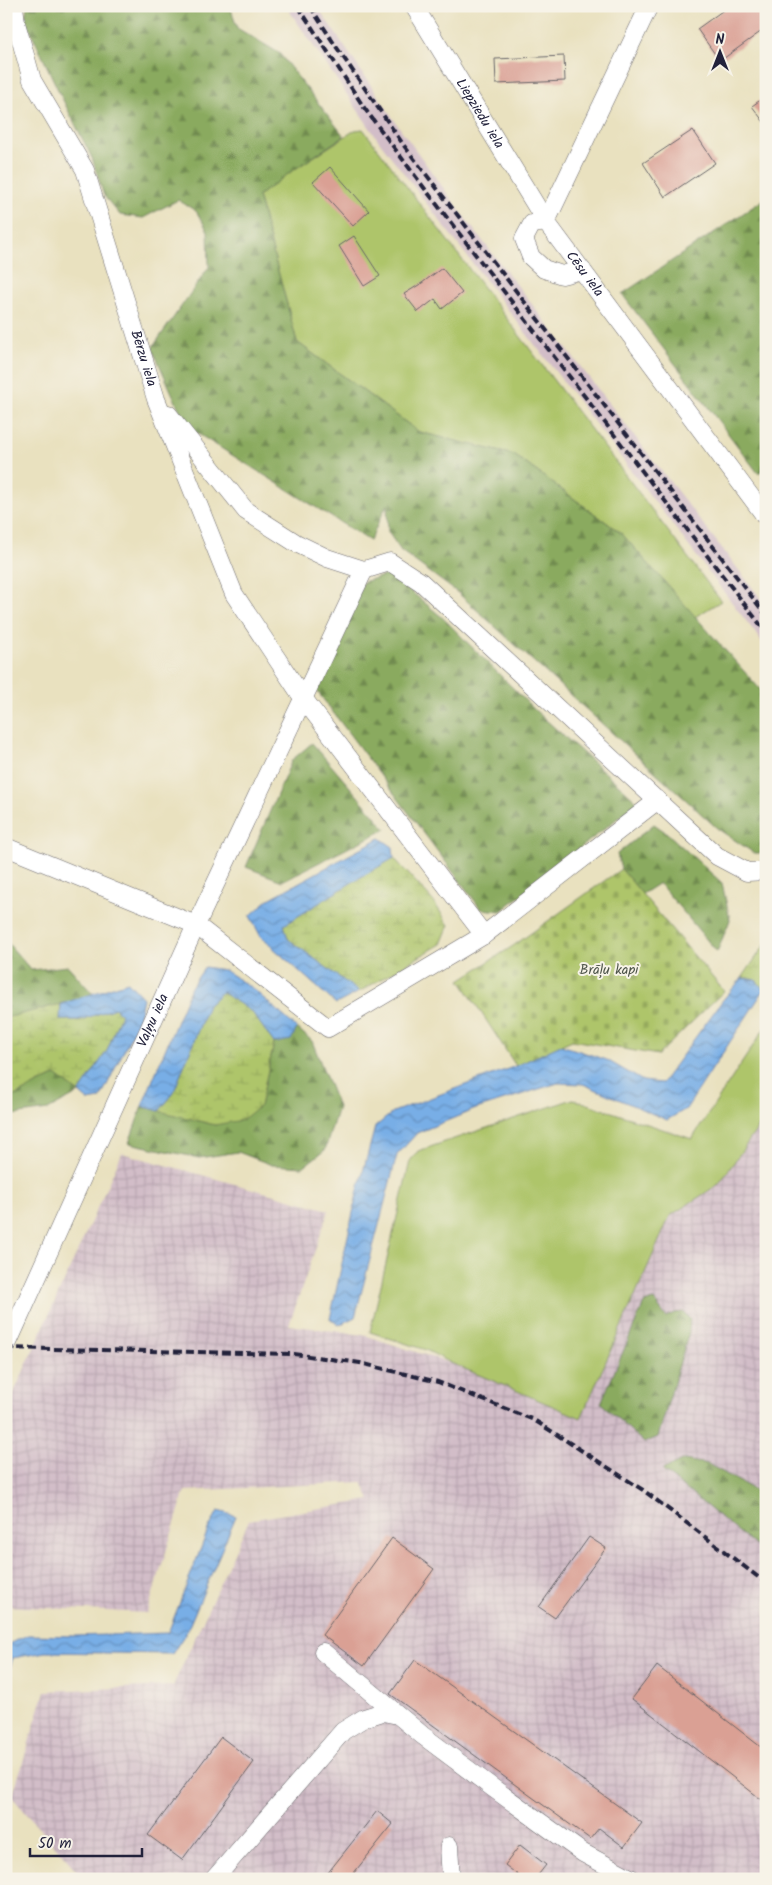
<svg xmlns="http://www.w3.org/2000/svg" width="772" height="1885" viewBox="0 0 772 1885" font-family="Kalam,sans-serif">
<defs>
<pattern id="industrial-grid" width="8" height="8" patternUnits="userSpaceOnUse" patternTransform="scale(1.25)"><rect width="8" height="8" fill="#d2bdc8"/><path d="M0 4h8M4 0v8" fill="none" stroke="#b4a2ad"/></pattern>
<pattern id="forest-firs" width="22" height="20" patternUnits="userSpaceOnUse" patternTransform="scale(1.25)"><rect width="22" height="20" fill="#8aaa5e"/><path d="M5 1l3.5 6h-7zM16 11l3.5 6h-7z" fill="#708a4f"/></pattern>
<pattern id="wetland-marsh" width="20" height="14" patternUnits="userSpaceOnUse" patternTransform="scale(1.25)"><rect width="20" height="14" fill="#aec56a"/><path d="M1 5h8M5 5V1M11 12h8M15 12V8" fill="none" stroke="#95a95d"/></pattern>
<pattern id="cemetery-stones" width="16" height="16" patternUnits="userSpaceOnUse" patternTransform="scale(1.25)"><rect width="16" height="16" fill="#aec56a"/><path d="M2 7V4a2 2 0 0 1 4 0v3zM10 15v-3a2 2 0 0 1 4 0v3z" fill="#95a95d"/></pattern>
<pattern id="water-waves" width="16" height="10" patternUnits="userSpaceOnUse" patternTransform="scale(1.25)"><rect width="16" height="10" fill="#78aee6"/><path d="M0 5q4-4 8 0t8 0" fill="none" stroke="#628dbc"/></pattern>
</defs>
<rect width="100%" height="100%" fill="#f7f3e8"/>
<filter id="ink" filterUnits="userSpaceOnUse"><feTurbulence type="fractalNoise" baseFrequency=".02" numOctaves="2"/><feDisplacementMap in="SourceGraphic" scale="10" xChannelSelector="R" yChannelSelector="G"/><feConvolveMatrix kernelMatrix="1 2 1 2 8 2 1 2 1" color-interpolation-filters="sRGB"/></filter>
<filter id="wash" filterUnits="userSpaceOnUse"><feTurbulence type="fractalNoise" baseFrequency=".0096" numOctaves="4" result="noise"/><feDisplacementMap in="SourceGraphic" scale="20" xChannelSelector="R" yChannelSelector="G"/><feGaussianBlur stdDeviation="1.12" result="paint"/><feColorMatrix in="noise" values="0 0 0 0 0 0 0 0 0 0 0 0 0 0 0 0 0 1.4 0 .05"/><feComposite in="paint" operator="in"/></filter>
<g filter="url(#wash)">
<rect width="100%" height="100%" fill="#e9e1bf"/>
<polygon fill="url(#industrial-grid)" points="766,1116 766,1879 84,1879 12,1797 45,1691 173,1686 249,1520 370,1500 362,1482 185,1491 147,1613 6,1606 6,1410 122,1153 329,1210 289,1325 364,1335 453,1364 581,1418 670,1216 719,1184"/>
<polygon fill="#d2bdc8" points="286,6 317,6 399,127 468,222 766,605 766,647 379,141"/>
<g fill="#aec56a" stroke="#687452">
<polygon points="363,129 721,601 695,617 621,533 514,455 419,432 297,342 258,196 292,171 355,130"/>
<polygon points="766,1026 766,1116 719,1184 670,1216 581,1418 453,1364 426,1350 370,1332 410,1161 418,1151 573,1099 692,1139"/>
</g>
<g fill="url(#forest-firs)" stroke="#56664c">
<polygon points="27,6 230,6 237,28 279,53 344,136 292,171 258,196 297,342 419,432 514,455 621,533 766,696 766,853 754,853 718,829 458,593 401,551 388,532 387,504 370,541 187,427 152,348 209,267 208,231 196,211 178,200 143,218 120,215 104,196 92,158 58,90 25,19"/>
<polygon points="766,198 766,469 758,473 622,294"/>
<polygon points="390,574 443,618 537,712 638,802 501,911 481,909 317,691 363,582"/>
<polygon points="312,743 386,829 282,881 246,867 292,760"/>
<polygon points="654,824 667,833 722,883 730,920 717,952 659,883 642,894 621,869 617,854"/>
<polygon points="6,941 31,970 68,966 93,994 61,1004 6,1018"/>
<polygon points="297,1028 312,1041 338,1107 325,1150 303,1167 272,1165 238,1152 199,1158 129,1143 142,1106 215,1125 260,1106 274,1043 291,1039"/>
<polygon points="56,1075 79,1093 48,1110 6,1116 6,1096 12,1097"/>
<polygon points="654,1300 666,1317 674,1313 684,1312 690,1320 689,1332 658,1437 644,1443 601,1403 644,1303"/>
<polygon points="684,1460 708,1464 760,1493 766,1499 766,1554 662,1470"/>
</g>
<g fill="url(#wetland-marsh)" stroke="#687452">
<polygon points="394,858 433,901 449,925 441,944 359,992 288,939 284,925 354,881"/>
<polygon points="766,943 766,987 764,990 756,980 742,978"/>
<polygon points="222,992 252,1012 274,1043 260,1106 242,1120 215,1125 159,1111 173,1094 208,1005"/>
<polygon points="61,1004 60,1020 80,1020 115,1008 121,1014 107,1051 79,1093 56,1075 12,1097 6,1096 6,1018"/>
</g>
<polygon fill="url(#cemetery-stones)" stroke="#687452" points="621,869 724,991 658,1055 572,1040 516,1066 460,980 513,946"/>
<g fill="url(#water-waves)" stroke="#4d6890">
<polygon points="380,838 393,847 394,858 354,881 284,925 288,939 359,992 336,1004 261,937 250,916 269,899"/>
<polygon points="205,967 224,970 252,988 297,1028 291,1040 274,1043 252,1012 222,992 208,1005 173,1094 159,1111 142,1106 191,987"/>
<polygon points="742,978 756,980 764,990 686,1109 667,1120 583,1084 558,1083 476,1109 417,1133 397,1155 355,1317 339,1325 330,1319 357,1194 375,1127 393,1112 516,1066 561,1045 607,1060 643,1081 662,1083 722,1001"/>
<polygon points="128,982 143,998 138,1022 100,1099 88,1101 79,1093 107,1051 121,1014 115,1008 80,1020 60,1020 61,1004"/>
<polygon points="218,1511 236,1516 187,1631 172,1654 45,1652 13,1658 6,1680 6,1645 28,1635 75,1636 168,1633 208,1530"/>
</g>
<g id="blocks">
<g fill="#daa094">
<polygon points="729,6 766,6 766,28 720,61 697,29"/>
<polygon points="564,56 565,81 496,84 495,59"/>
<polygon points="766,96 766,125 752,106"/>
<polygon points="693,130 715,163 665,197 643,163"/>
<polygon points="330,167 369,211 353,226 313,182"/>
<polygon points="354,236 380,276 364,286 339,246"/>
<polygon points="442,268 462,293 442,309 435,299 418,312 404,294 422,283"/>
<polygon points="589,1537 606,1548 555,1618 539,1607"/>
<polygon points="392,1538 434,1569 364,1666 322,1635"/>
<polygon points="415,1660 642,1823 624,1847 599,1828 590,1839 390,1694"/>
<polygon points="657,1666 766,1751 766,1803 632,1699"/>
<polygon points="221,1737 254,1762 182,1860 148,1835"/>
<polygon points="377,1811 393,1824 349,1879 323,1879"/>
<polygon points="520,1845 546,1865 535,1879 523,1879 505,1865"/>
</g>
</g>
</g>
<g filter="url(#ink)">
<use href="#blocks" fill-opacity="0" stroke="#686569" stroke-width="1"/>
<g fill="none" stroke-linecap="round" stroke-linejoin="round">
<defs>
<g id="minor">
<path id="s1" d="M14 6 16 23 32 80 85 170 156 399 234 594 303 698 484 935"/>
<path id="s2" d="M414 6 546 222 766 517"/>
<polyline points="546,222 649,6"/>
<polyline points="546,222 532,224 524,239 531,257 544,269 562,275 582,270"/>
<polyline points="168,414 246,511 296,543 327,558 364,570 390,562 421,582 717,856 747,872 766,871"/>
<polyline points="6,847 196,925 328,1028 484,935 658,800"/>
<path id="s3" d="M6 1347 196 925 364 570"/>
<polyline points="323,1652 422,1735 493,1788 583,1853 632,1879"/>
<polyline points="449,1846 451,1879"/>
<polyline points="214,1879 343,1731 364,1718 383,1712 398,1715"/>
</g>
</defs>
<use href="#minor" stroke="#686569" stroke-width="19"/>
<use href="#minor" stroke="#fff" stroke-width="18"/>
<g stroke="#22223b" stroke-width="4" stroke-dasharray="8 4" stroke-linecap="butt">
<polyline points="298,6 365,109 425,189 766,632"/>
<polyline points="310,6 335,45 405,147 766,615"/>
<polyline points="6,1348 294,1354 360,1363 438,1382 534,1420 643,1490 766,1583"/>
</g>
</g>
</g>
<g text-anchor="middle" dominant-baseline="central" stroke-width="4" stroke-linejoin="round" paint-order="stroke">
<g font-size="14" fill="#22223b" stroke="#f7f3e8">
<text stroke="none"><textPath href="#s2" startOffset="126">Liepziedu iela</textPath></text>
<text stroke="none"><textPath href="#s2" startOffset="318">Cēsu iela</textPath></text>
<text stroke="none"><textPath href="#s1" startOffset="378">Bērzu iela</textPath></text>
<text stroke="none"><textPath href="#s3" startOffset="358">Vaļņu iela</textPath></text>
</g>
<g font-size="14" fill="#4c5349" stroke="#f7f3e8">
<text x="609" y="970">Brāļu kapi</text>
</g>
</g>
<rect width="772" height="1885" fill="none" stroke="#f7f3e8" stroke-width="25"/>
<g transform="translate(720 52)" stroke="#f7f3e8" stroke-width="4" paint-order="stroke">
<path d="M0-4L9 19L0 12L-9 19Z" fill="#22223b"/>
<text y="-8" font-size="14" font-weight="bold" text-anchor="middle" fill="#22223b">N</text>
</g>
<path d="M30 1848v8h112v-8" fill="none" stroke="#22223b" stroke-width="2.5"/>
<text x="38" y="1848" font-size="15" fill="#22223b" stroke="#f7f3e8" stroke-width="4" paint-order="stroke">50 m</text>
</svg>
